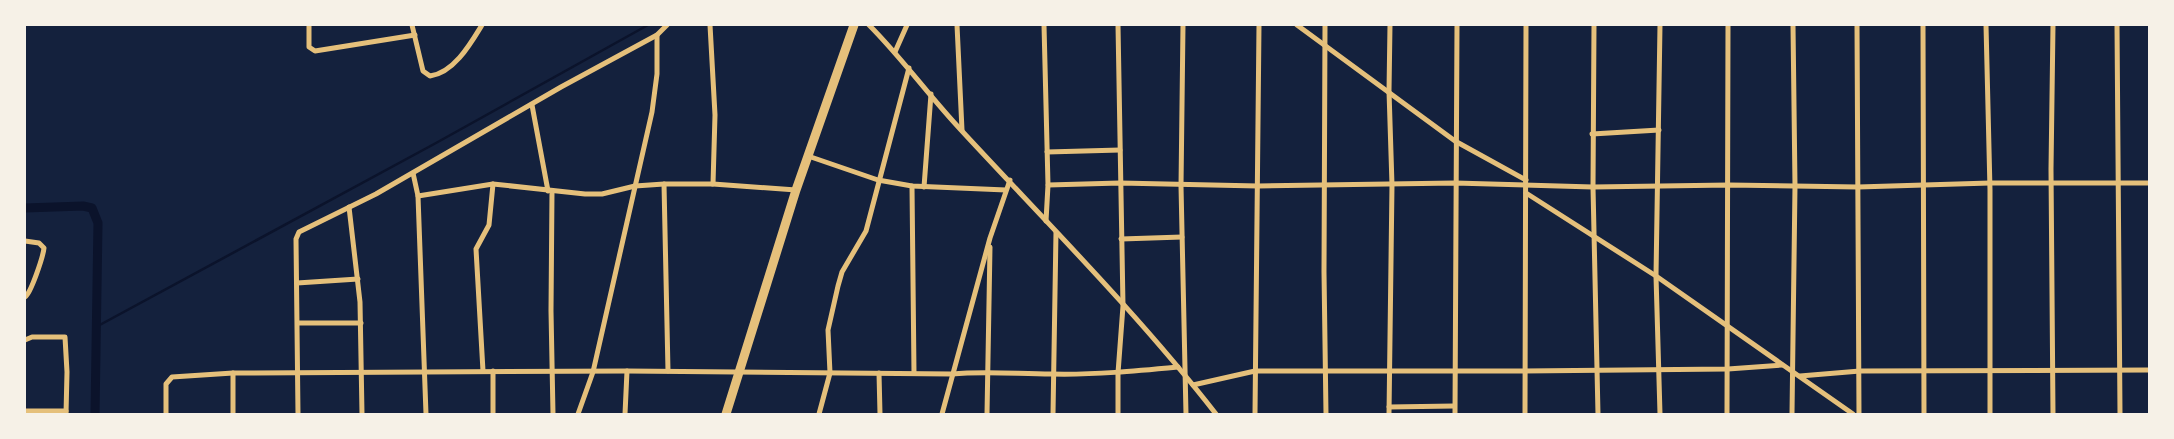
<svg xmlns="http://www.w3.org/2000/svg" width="2174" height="439" viewBox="0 0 2174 439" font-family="Quicksand,sans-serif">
<rect width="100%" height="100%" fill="#14213d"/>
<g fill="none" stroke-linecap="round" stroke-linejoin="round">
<polyline stroke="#0b132b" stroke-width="2.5" points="96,327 436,143 648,25"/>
<polyline stroke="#0b132b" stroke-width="9" points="25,208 83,206 92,208 98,223 95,414"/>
<g stroke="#e5c07b" stroke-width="5">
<polyline points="309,25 309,47 315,51 415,35"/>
<path d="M412 25 423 71 430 76C454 73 471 43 482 25"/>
<polyline points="710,25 715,115 713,184"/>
<path d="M869 25C902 58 929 96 961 130 1047 223 1138 314 1216 414"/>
<polyline points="957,25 962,130"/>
<polyline points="1044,25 1048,185 1046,221"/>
<polyline points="1183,25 1181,186 1186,414"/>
<polyline points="1297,25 1455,141 1526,180"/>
<polyline points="1325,25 1324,272 1326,414"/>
<polyline points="1594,25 1593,187 1598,414"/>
<polyline points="1660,25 1656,276 1660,414"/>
<polyline points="1857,25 1859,414"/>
<polyline points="1923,25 1924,414"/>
<polyline points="1986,25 1990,190 1990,414"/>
<polyline points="2053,25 2051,169 2053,414"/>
<polyline points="2117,25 2120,414"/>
<polyline points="895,52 907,25"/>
<polyline points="532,105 548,191"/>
<polyline points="1592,134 1659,130"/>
<polyline points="1047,152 1120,150"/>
<polyline points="808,156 878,180 912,186 1006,190"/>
<polyline points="413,173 418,196 426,414"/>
<polyline points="664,184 668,371"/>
<polyline points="1048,185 1120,183 1258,186 1455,183 1593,187 1729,185 1858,187 1990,183 2149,183"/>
<polyline points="912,186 914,373"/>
<polyline points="924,187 931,94"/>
<polyline points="552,192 551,311 553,414"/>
<polyline points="1526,193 1656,276 1853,414"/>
<polyline points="418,196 493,184 585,194 602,194 635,186 664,184 713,184 796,190"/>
<polyline points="349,207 360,302 362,414"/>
<polyline points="1121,239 1182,237"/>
<path d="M25 241 39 243 44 248C43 257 31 293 25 297"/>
<polyline points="297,283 358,279"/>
<polyline points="298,323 361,323"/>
<polyline points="25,340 32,337 65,337 67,372 66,414"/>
<polyline points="483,371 476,249 489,225 493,184"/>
<polyline points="879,373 880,414"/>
<polyline points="1800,376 1860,371 2149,370"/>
<polyline points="1193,385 1255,371 1524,371 1728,369 1782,365"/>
<polyline points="1389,407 1454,406"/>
<polyline points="25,411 66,411"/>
<path d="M166 414V384L172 377 233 373 627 371 952 374C985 371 1018 374 1051 374 1094 375 1136 371 1178 367"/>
<polyline points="233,414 233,373"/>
<polyline points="298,414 296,239 299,232 376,194 561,87 657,35 667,25"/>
<polyline points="493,414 493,371"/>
<polyline points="578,414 593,372 652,112 657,74 657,35"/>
<polyline points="625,414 627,371"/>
<polyline points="819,414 830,373 828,330 838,286 842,272 866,231 909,68"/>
<polyline points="942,414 990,238 1010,180"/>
<polyline points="987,414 990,247"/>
<polyline points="1053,414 1056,232"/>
<polyline points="1118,414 1118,373 1123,306 1118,25"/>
<polyline points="1255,414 1259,25"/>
<polyline points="1389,414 1392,185 1389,91 1390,25"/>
<polyline points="1455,414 1457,25"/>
<polyline points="1525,414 1526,25"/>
<polyline points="1727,414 1728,25"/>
<polyline points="1792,414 1795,186 1793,25"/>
</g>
<polyline stroke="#e5c07b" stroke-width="9" points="726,414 796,190 854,25"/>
</g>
<rect width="2174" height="439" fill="none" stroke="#f6f1e7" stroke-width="52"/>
</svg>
